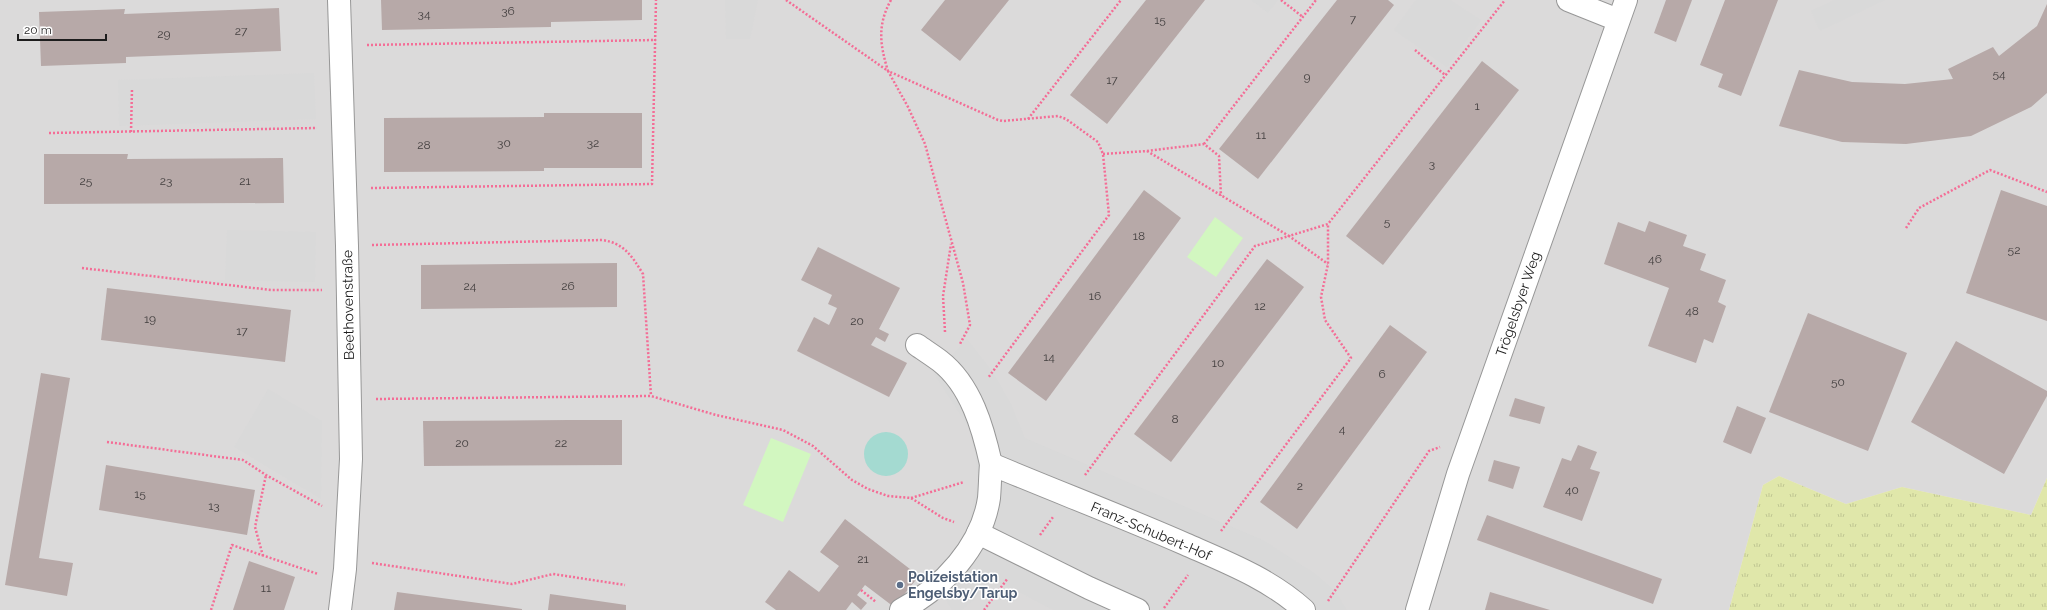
<svg xmlns="http://www.w3.org/2000/svg" width="2047" height="610" viewBox="0 0 2047 610" font-family="Raleway,sans-serif">
<defs>
<pattern id="grass-tufts" width="24" height="20" patternUnits="userSpaceOnUse"><rect width="24" height="20" fill="#e0e7aa"/><path d="M3 7l-1-3M5 7V3M7 7l1-3M15 17l-1-3M17 17v-4M19 17l1-3" fill="none" stroke="#c0c692"/></pattern>
</defs>
<rect width="100%" height="100%" fill="#eee6e3"/>
<polygon fill="#dbdada" points="0,0 2047,0 2047,478 2031,515 1902,487 1846,504 1779,476 1763,485 1729,610 0,610"/>
<polygon fill="url(#grass-tufts)" points="1779,476 1846,504 1902,487 2031,515 2047,478 2047,610 1729,610 1763,485"/>
<g fill="#d2f7c0">
<polygon points="1215,217 1243,238 1216,277 1187,257"/>
<polygon points="771,438 811,454 783,522 743,505"/>
</g>
<g fill="#d9d9d9">
<polygon points="725,0 758,0 750,39 726,39"/>
<polygon points="1251,0 1278,0 1268,13"/>
<polygon points="1416,0 1450,0 1481,20 1447,67 1394,30"/>
<polygon points="1834,0 1885,0 1820,31 1811,11"/>
<polygon points="314,73 316,119 119,126 118,80"/>
<polygon points="227,230 316,232 315,282 225,280"/>
<polygon points="967,339 993,372 1011,404 1025,438 1263,540 1317,575 1335,591 1347,610 1053,610 992,578 976,598 962,610 952,610 931,576 953,556 968,528 978,479 975,453 969,428 934,374"/>
<polygon points="268,389 322,421 321,499 234,447"/>
</g>
<circle fill="#a4dad1" cx="886" cy="454" r="22"/>
<g fill="#b7a9a8">
<polygon points="381,0 642,0 642,20 551,22 551,27 382,30"/>
<polygon points="945,0 1009,0 960,61 921,30"/>
<polygon points="1146,0 1205,0 1107,124 1070,95"/>
<polygon points="1337,0 1388,0 1394,5 1258,179 1219,149"/>
<polygon points="1666,0 1692,0 1676,42 1654,33"/>
<polygon points="1725,0 1778,0 1741,96 1718,87 1723,74 1700,65"/>
<polygon points="2047,4 2047,93 2031,107 1971,136 1906,144 1842,142 1779,126 1799,70 1852,82 1905,84 1953,79 1948,69 1993,47 1999,56 2037,26"/>
<polygon points="279,8 281,51 126,57 126,63 41,66 39,12 125,9 124,14"/>
<polygon points="1482,61 1519,90 1383,265 1346,236"/>
<polygon points="544,113 642,113 642,168 544,168 544,171 384,172 384,118 544,117"/>
<polygon points="44,154 128,154 127,159 283,158 284,203 44,204"/>
<polygon points="1144,190 1181,218 1046,401 1008,373"/>
<polygon points="2001,190 2047,206 2047,321 1966,293"/>
<polygon points="1649,221 1687,235 1683,246 1706,254 1700,270 1726,280 1718,302 1726,306 1713,343 1704,339 1696,363 1648,346 1669,288 1604,264 1618,222 1645,232"/>
<polygon points="818,247 900,288 879,329 889,334 885,342 876,337 871,345 907,363 889,397 797,351 814,317 829,325 837,308 828,304 832,295 801,280"/>
<polygon points="1267,259 1304,287 1171,462 1134,434"/>
<polygon points="617,263 617,307 421,309 421,265"/>
<polygon points="107,288 291,310 285,362 101,340"/>
<polygon points="1808,313 1907,353 1868,451 1769,412"/>
<polygon points="1390,325 1427,352 1297,529 1260,502"/>
<polygon points="1956,341 2047,391 2047,396 2004,474 1911,422"/>
<polygon points="41,373 70,378 39,558 73,563 67,596 5,585"/>
<polygon points="1515,398 1545,407 1540,424 1509,416"/>
<polygon points="1737,406 1766,418 1751,454 1723,442"/>
<polygon points="569,420 622,420 622,465 424,466 423,421"/>
<polygon points="1578,445 1597,452 1590,469 1600,472 1582,521 1543,507 1562,458 1571,461"/>
<polygon points="1494,460 1520,467 1513,489 1488,481"/>
<polygon points="106,465 255,490 247,535 99,510"/>
<polygon points="1487,515 1662,579 1653,604 1477,540"/>
<polygon points="845,519 919,576 894,607 865,585 857,595 867,603 861,610 852,602 846,610 776,610 765,602 789,570 819,592 839,566 820,552"/>
<polygon points="249,561 295,577 284,610 233,610"/>
<polygon points="397,592 522,609 522,610 394,610"/>
<polygon points="1490,592 1550,610 1485,610"/>
<polygon points="550,594 626,605 626,610 548,610"/>
</g>
<g fill="none" stroke-linecap="round" stroke-linejoin="round">
<defs>
<g id="minor">
<polyline points="339,0 347,246 351,459 345,569 340,610"/>
<polyline points="1568,0 1618,20"/>
<path d="M917 345C924 350 932 355 940 361 971 385 983 428 991 464"/>
<polyline points="978,533 1089,588 1138,610"/>
<path d="M901 610C943 588 982 546 989 498 990 487 990 475 991 464 1055 491 1121 516 1185 544 1226 562 1270 579 1304 610"/>
</g>
<polyline id="tertiary" points="1417,610 1458,474 1626,0"/>
</defs>
<use href="#minor" stroke="#979797" stroke-width="24"/>
<use href="#tertiary" stroke="#979797" stroke-width="24"/>
<g stroke="#f46d96" stroke-width="2.5" stroke-dasharray="2 2" stroke-linecap="butt">
<polyline points="786,0 888,71 908,107 925,144 963,283 970,325 960,344"/>
<path d="M891 0C877 25 880 45 888 71L998 120 1003 121 1058 116 1066 119 1098 142 1103 154 1109 215 988 378"/>
<polyline points="1281,0 1303,17"/>
<polyline points="367,45 656,40"/>
<polyline points="1415,50 1445,75"/>
<polyline points="1028,119 1121,0"/>
<polyline points="131,132 132,89"/>
<polyline points="49,133 317,128"/>
<polyline points="1204,144 1316,0"/>
<polyline points="1147,151 1289,236 1328,224 1505,0"/>
<polyline points="1103,154 1147,151 1204,144 1219,156 1221,196"/>
<polyline points="371,188 652,184 656,0"/>
<polyline points="1906,228 1919,208 1990,170 2047,192"/>
<path d="M372 245 602 240C624 243 632 256 643 274L651 396"/>
<polyline points="82,268 271,290 322,290"/>
<polyline points="945,332 943,296 951,244"/>
<polyline points="376,399 651,396 716,415 783,430 813,446 852,480 868,489 888,496 911,498 943,518 954,522"/>
<polyline points="107,442 243,460 266,475 322,506"/>
<polyline points="1085,475 1255,246 1289,236 1328,264"/>
<polyline points="911,498 964,482"/>
<polyline points="1221,531 1351,358 1325,320 1321,297 1328,264 1328,224"/>
<polyline points="1040,535 1053,517"/>
<polyline points="263,556 255,527 266,475"/>
<polyline points="372,563 512,584 553,574 625,585"/>
<polyline points="861,590 876,602"/>
<polyline points="1328,601 1429,451 1440,447"/>
<polyline points="1164,608 1188,575"/>
<polyline points="211,610 232,545 318,574"/>
<polyline points="984,610 1008,578"/>
</g>
<use href="#minor" stroke="#fff" stroke-width="22"/>
<use href="#tertiary" stroke="#fff" stroke-width="22"/>
</g>
<circle fill="#5c6f8a" stroke="#fff" stroke-width="1.5" cx="900" cy="585" r="4"/>
<g text-anchor="middle" dominant-baseline="central" stroke-width="3" stroke-linejoin="round" paint-order="stroke">
<g font-size="12" fill="#444040">
<text x="508" y="11">36</text>
<text x="424" y="14">34</text>
<text x="1353" y="19">7</text>
<text x="1160" y="20">15</text>
<text x="241" y="31">27</text>
<text x="164" y="34">29</text>
<text x="1999" y="74">54</text>
<text x="1307" y="77">9</text>
<text x="1112" y="80">17</text>
<text x="1477" y="106">1</text>
<text x="1261" y="135">11</text>
<text x="504" y="143">30</text>
<text x="593" y="143">32</text>
<text x="424" y="145">28</text>
<text x="1432" y="164">3</text>
<text x="86" y="181">25</text>
<text x="166" y="181">23</text>
<text x="245" y="181">21</text>
<text x="1387" y="222">5</text>
<text x="1139" y="236">18</text>
<text x="2014" y="250">52</text>
<text x="1655" y="259">46</text>
<text x="470" y="286">24</text>
<text x="568" y="286">26</text>
<text x="1095" y="296">16</text>
<text x="1260" y="306">12</text>
<text x="1692" y="311">48</text>
<text x="150" y="319">19</text>
<text x="857" y="321">20</text>
<text x="242" y="331">17</text>
<text x="1049" y="357">14</text>
<text x="1218" y="363">10</text>
<text x="1382" y="374">6</text>
<text x="1838" y="382">50</text>
<text x="1175" y="419">8</text>
<text x="1342" y="429">4</text>
<text x="462" y="443">20</text>
<text x="561" y="443">22</text>
<text x="1300" y="486">2</text>
<text x="1572" y="490">40</text>
<text x="140" y="494">15</text>
<text x="214" y="506">13</text>
<text x="863" y="559">21</text>
<text x="266" y="588">11</text>
</g>
<g font-size="14" fill="#1d1d1d" stroke="#fff">
<text transform="translate(1518 304) rotate(-71)">Trögelsbyer Weg</text>
<text transform="translate(348 305) rotate(-91)">Beethovenstraße</text>
<text transform="translate(1151 531) rotate(23)">Franz-Schubert-Hof</text>
</g>
<g font-size="14" font-weight="bold" fill="#4e5e75" stroke="#fff" text-anchor="start">
<text x="908" y="577">Polizeistation<tspan x="908" dy="16">Engelsby/Tarup</tspan></text>
</g>
</g>
<path d="M18 34v6h88v-6" fill="none" stroke="#1d1d1d" stroke-width="2"/>
<text x="24" y="34" font-size="12" fill="#1d1d1d" stroke="#ffffff" stroke-width="3" paint-order="stroke">20 m</text>
</svg>
